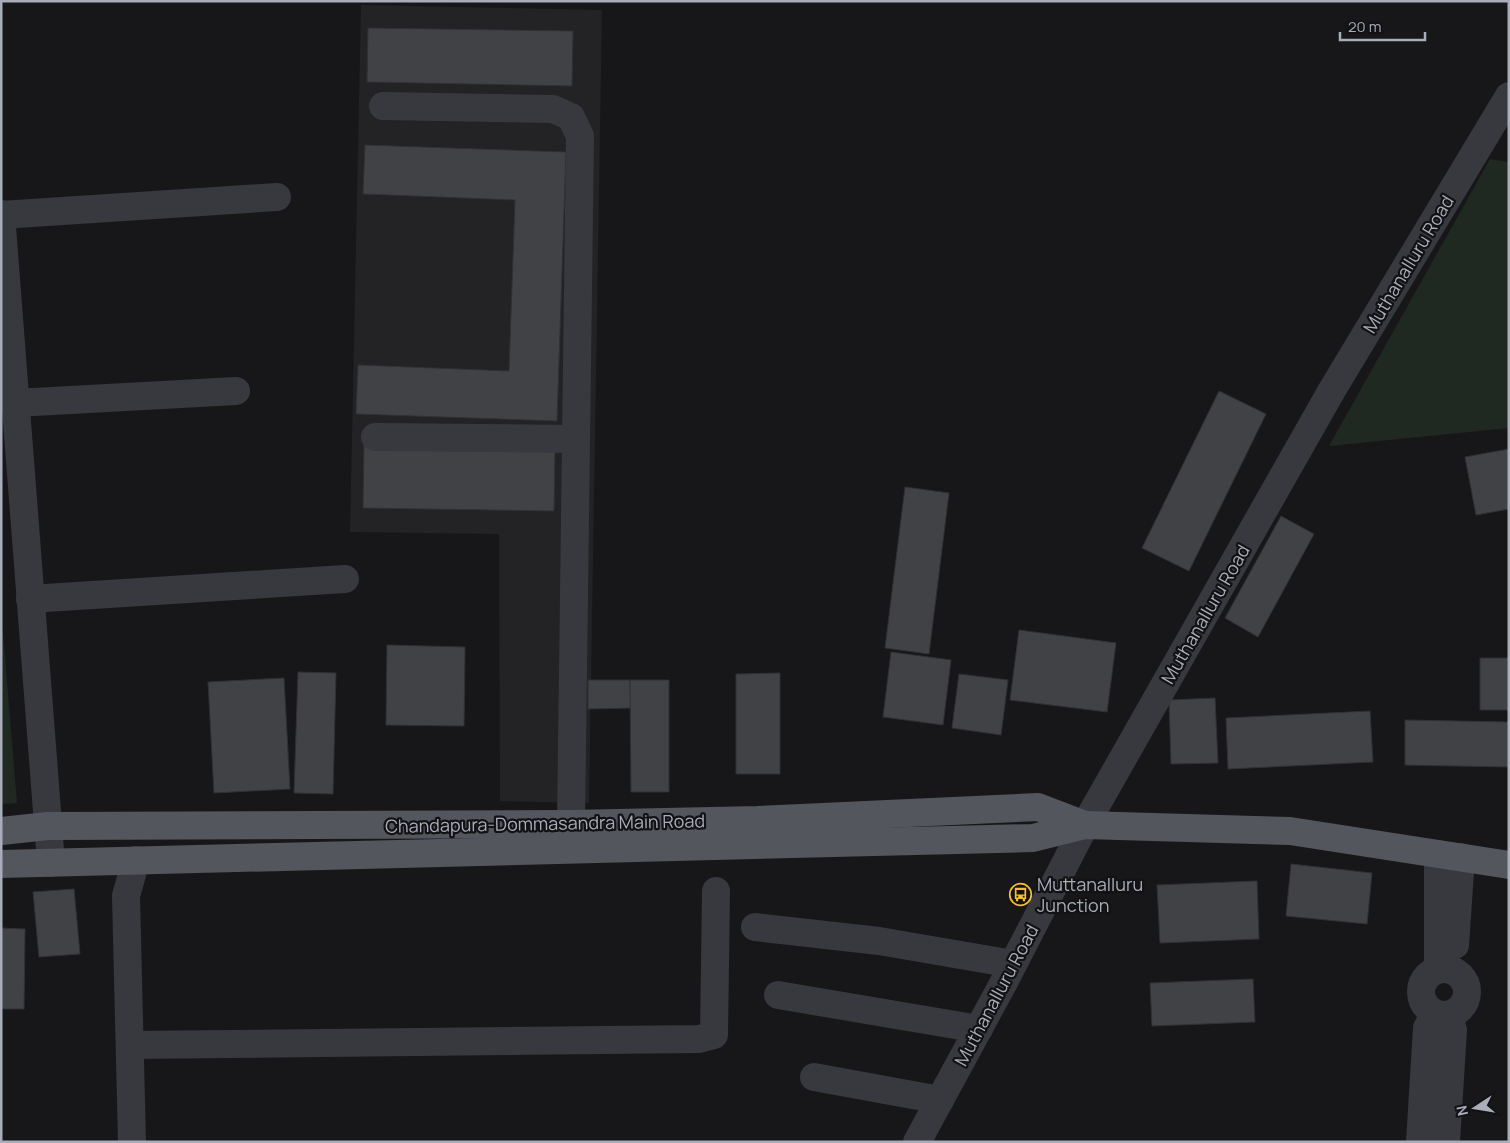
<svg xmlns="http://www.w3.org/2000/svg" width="1510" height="1143" viewBox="0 0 1510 1143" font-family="Manrope,sans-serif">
<rect width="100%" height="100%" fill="#171719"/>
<polygon fill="#232326" points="361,5 602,10 589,803 500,801 499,534 350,532"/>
<g fill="#1f2821">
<polygon points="1490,159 1509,162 1509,428 1329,446"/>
<polygon points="1,608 17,803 1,804"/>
</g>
<g fill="#414246" stroke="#313135">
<polygon points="368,28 573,31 572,86 367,82"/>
<polygon points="365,145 566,152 557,421 356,414 358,365 509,371 515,200 363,194"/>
<polygon points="1219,391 1266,414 1189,571 1142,548"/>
<polygon points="364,444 555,447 554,511 363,508"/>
<polygon points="1509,449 1509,509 1476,515 1465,457"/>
<polygon points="905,487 949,493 929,654 885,648"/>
<polygon points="1281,516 1314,534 1258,637 1225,618"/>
<polygon points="1019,630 1116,643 1107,712 1010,700"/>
<polygon points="387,645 465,647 464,726 386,725"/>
<polygon points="891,652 951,660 943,725 883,717"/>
<rect x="1480" y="658" width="29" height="52"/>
<polygon points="298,672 336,673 333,794 294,793"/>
<polygon points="780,673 780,774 736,774 736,674"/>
<polygon points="959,674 1008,680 1001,735 952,728"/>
<polygon points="284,678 290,789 214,793 208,682"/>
<polygon points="588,680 630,680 631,708 588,709"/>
<polygon points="630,680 669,680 669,792 631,792"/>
<polygon points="1215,698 1218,763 1171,764 1169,700"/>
<polygon points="1370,711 1373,762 1228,769 1226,718"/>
<polygon points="1405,720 1509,722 1509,767 1405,765"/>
<polygon points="1291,864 1372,873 1367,924 1286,916"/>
<polygon points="1257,881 1259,939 1160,943 1157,885"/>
<polygon points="74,889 80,954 39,957 33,892"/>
<polygon points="1,928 25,929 24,1009 1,1009"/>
<polygon points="1253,979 1255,1022 1152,1026 1150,983"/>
</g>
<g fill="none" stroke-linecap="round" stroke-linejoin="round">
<g stroke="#38393e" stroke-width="28">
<polyline points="383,106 553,109 571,117 580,136 571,824"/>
<polyline points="1,214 51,863"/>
<polyline points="1,215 277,197"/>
<polyline points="15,403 236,391"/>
<polyline points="375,437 576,439"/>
<polyline points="30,599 345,579"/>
<polyline points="1438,854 1438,968"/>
<polyline points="755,927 879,941 1013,964"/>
<polyline points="1455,945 1461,857"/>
<circle cx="1444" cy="992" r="23"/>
<polyline points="778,995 979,1029"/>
<polyline points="131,1045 699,1039 714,1035 716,891"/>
<polyline points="814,1077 940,1100"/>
<polyline points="132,1142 126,896 136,860"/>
<polyline points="917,1142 1004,982 1085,825 1332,390 1509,96"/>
<polyline points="1420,1142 1427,1028 1435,1014"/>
<polyline points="1446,1142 1453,1030 1449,1015"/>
</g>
<g stroke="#54565e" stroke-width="28">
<polyline points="1,831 48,826 571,824 758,820 1038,807 1085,825"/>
<polyline points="1,864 1033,838 1085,825 1290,831 1509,865"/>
</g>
</g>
<defs>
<symbol id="bus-ring" viewBox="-11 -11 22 22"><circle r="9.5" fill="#121214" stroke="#f5bd33" stroke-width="1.5"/><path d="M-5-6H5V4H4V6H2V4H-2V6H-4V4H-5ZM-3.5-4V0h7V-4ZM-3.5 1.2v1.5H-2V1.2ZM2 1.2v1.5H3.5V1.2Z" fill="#f5bd33"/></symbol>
</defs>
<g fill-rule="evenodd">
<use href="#bus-ring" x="1008" y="882" width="25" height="25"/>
</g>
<g text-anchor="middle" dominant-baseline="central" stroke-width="4.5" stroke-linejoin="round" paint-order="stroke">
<g font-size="18" fill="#a9adb9" stroke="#121214">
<text transform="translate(1408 264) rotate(-59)">Muthanalluru Road</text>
<text transform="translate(1205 614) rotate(-60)">Muthanalluru Road</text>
<text transform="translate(545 823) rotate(-1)">Chandapura-Dommasandra Main Road</text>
<text transform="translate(996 995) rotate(-62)">Muthanalluru Road</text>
</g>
<g font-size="18" fill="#a9adb9" stroke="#121214" text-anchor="start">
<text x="1037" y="884">Muttanalluru<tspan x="1037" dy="21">Junction</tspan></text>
</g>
</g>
<rect width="1510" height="1143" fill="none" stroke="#a9adb9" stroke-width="5"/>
<g transform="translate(1475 1108) rotate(258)" stroke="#121214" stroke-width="4" paint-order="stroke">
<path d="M0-4L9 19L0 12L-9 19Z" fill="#a9adb9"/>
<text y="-8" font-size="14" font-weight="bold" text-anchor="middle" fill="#a9adb9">N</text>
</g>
<path d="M1340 32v8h85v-8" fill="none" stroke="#a9adb9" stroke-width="2.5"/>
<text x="1348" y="32" font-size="15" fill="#a9adb9" stroke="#121214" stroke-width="4" paint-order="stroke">20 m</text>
</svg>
